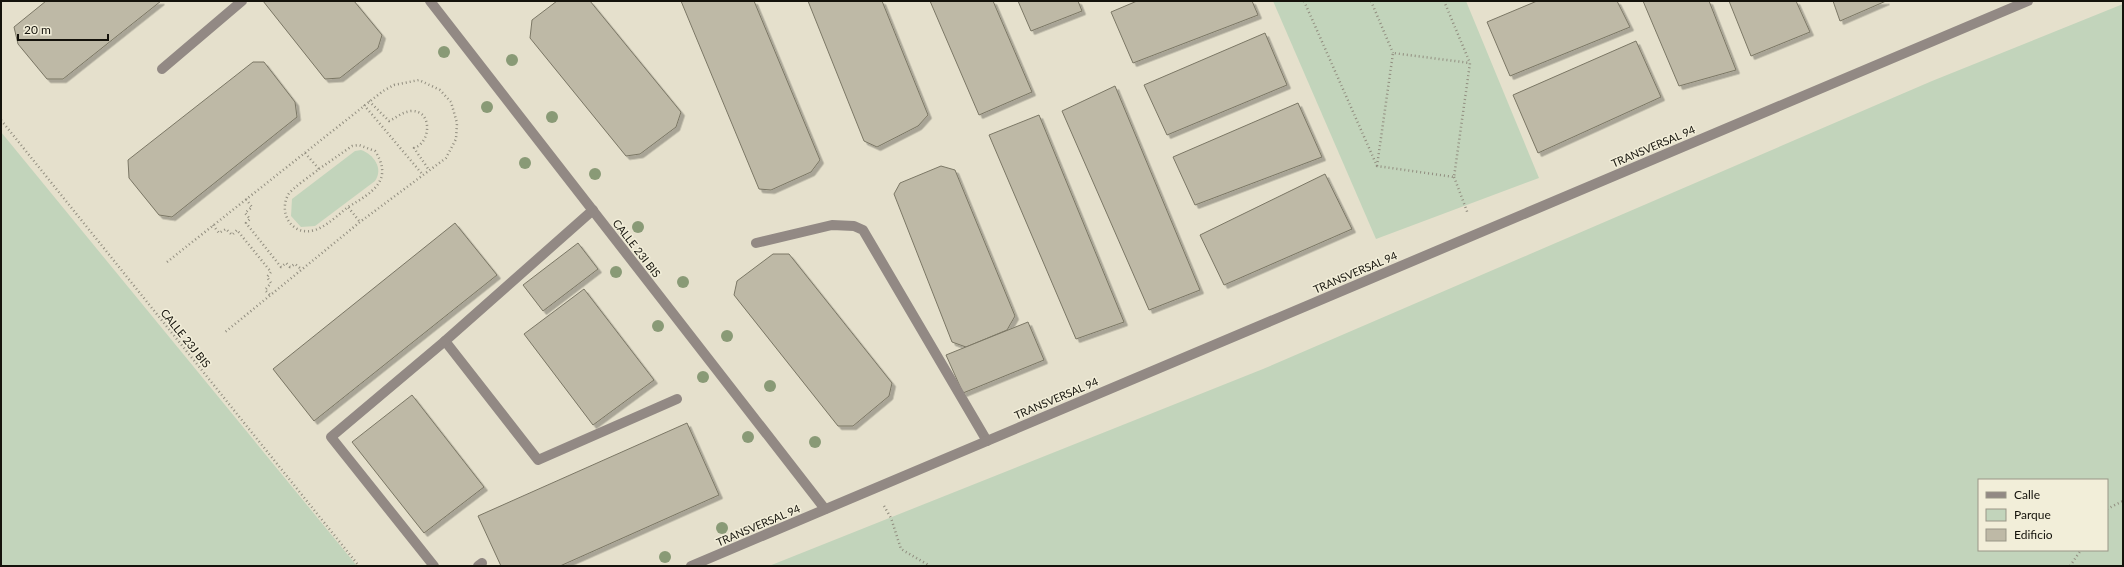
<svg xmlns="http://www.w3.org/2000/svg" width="2124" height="567" viewBox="0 0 2124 567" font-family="Lato,sans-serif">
<defs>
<filter id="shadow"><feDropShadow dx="3.5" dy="3.5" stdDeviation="0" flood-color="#0004"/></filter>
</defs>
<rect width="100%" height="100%" fill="#e5e0cc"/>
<g fill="#c2d4bb" fill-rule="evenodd">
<polygon points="1273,1 1466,1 1539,178 1376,239"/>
<path d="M2123 4V566H769L1263 369 1932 81ZM1979 480H2107V550H1979Z"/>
<polygon points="1,132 357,566 1,566"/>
<path d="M361 150C373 154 384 168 375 181L315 226 301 227 291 216 292 199 355 151Z"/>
</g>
<g fill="#beb9a6" stroke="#7b7765" filter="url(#shadow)">
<polygon points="46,1 161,1 63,79 47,79 18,44 14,27"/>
<polygon points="263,1 354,1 382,35 378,48 340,78 325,79"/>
<polygon points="557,1 590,1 681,112 676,127 640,154 626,156 530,38 532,20"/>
<polygon points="681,1 754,1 820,160 811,172 771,190 759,189"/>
<polygon points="808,1 882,1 928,115 918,126 877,147 864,141"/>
<polygon points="930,1 993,1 1032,92 979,115"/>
<polygon points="1018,1 1078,1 1082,11 1031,31"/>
<polygon points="1137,1 1252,1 1258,15 1133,63 1111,12"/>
<polygon points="1537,1 1617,1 1630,27 1510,76 1487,22"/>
<polygon points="1643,1 1709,1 1736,70 1679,86"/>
<polygon points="1729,1 1796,1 1810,32 1751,56"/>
<polygon points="1833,1 1886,1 1840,21"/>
<polygon points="1265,33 1287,85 1167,135 1144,85"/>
<polygon points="1636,41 1661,97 1538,153 1513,95"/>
<polygon points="253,62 264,62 295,102 297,117 172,217 159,215 129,178 128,160"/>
<polygon points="1115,86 1200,290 1149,310 1062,111"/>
<polygon points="1298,103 1322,157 1195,205 1173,157"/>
<polygon points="1039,115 1124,322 1076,339 989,135"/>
<polygon points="941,166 955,170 1015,316 1007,330 966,347 952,342 894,194 900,183"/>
<polygon points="1325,174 1352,229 1224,285 1200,235"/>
<polygon points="455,223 497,275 314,421 273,369"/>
<polygon points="578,243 598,269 543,311 523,285"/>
<polygon points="773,254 789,254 892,383 889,396 853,426 838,426 734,295 737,281"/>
<polygon points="584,289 654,380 593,425 524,334"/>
<polygon points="1028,322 1044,360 963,393 946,355"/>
<polygon points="412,395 484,487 424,533 352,442"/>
<polygon points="687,423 719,495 560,566 501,566 478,516"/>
</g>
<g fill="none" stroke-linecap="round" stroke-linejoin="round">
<g stroke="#918d7f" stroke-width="2.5" stroke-dasharray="1 3" stroke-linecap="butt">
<polyline points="1304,1 1377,166 1454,177 1470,63 1444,1"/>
<polyline points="1371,1 1393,53"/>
<path d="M369 101 389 121C396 118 402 112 411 111 433 110 431 143 414 148L429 170"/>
<polyline points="364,105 423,175"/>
<polyline points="1,120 359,566"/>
<path d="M305 153 319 169C312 175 292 188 288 195 278 214 293 237 315 230 327 226 338 215 348 207L360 222"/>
<polyline points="1377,166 1393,53 1470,63"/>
<path d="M319 169 352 146 359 145 375 151C394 180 372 193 348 207"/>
<polyline points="1454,177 1468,214"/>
<polyline points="246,199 252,207 245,213 250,219 246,223 281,267 286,263 290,267 295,264 301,269"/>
<polyline points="213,225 219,233 226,229 232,235 237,230 271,272 267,277 271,283 265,290 270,295"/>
<polyline points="167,262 383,91 394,85 419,80 440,90 451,102 457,123 456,139 446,158 360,222 224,333"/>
<polyline points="884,506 891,518 901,549 930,566"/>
<polyline points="2107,509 2123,501"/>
<polyline points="2070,566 2081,550"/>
</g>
<g stroke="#928984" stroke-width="10">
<polyline points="162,69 242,1"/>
<polyline points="593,210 445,341 538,460 677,399"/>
<polyline points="756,243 832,225 854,226 863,230 987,441"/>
<polyline points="434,566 331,437 445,341"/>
<polyline points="478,566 482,563"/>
</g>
<g stroke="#928984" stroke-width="10">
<polyline points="430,1 825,509"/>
<polyline points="691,566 2028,1"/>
</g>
</g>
<g fill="#899a76">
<circle cx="444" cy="52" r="6"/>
<circle cx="512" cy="60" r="6"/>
<circle cx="487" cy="107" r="6"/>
<circle cx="552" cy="117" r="6"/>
<circle cx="525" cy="163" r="6"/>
<circle cx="595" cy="174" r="6"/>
<circle cx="638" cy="227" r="6"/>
<circle cx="616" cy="272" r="6"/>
<circle cx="683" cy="282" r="6"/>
<circle cx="658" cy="326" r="6"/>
<circle cx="727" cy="336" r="6"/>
<circle cx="703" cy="377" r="6"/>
<circle cx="770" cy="386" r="6"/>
<circle cx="748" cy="437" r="6"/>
<circle cx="815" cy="442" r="6"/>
<circle cx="722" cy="528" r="6"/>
<circle cx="665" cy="557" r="6"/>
</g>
<g text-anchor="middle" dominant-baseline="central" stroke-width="3" stroke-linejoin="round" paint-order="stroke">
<g font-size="11" fill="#14120b" stroke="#f2eed9">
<text transform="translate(1653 146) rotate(-23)">TRANSVERSAL 94</text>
<text transform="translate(637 248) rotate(52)">CALLE 23I BIS</text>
<text transform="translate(1355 272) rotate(-23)">TRANSVERSAL 94</text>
<text transform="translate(186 338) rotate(51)">CALLE 23J BIS</text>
<text transform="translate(1056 398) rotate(-23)">TRANSVERSAL 94</text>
<text transform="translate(758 525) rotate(-23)">TRANSVERSAL 94</text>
</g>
</g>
<rect width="2124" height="567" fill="none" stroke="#14120b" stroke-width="4"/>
<rect x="1978" y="479" width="130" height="72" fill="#f2eed9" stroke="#999687"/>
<rect x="1986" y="492" width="20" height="6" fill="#928984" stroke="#999687"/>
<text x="2014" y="499" font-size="12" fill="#14120b">Calle</text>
<rect x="1986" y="509" width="20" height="12" fill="#c2d4bb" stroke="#999687"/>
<text x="2014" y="519" font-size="12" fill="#14120b">Parque</text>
<rect x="1986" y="529" width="20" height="12" fill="#beb9a6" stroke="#999687"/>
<text x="2014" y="539" font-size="12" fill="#14120b">Edificio</text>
<path d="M18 34v6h90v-6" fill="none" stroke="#14120b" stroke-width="2"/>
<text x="24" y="34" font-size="12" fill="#14120b" stroke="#f2eed9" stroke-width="3" paint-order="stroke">20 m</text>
</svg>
